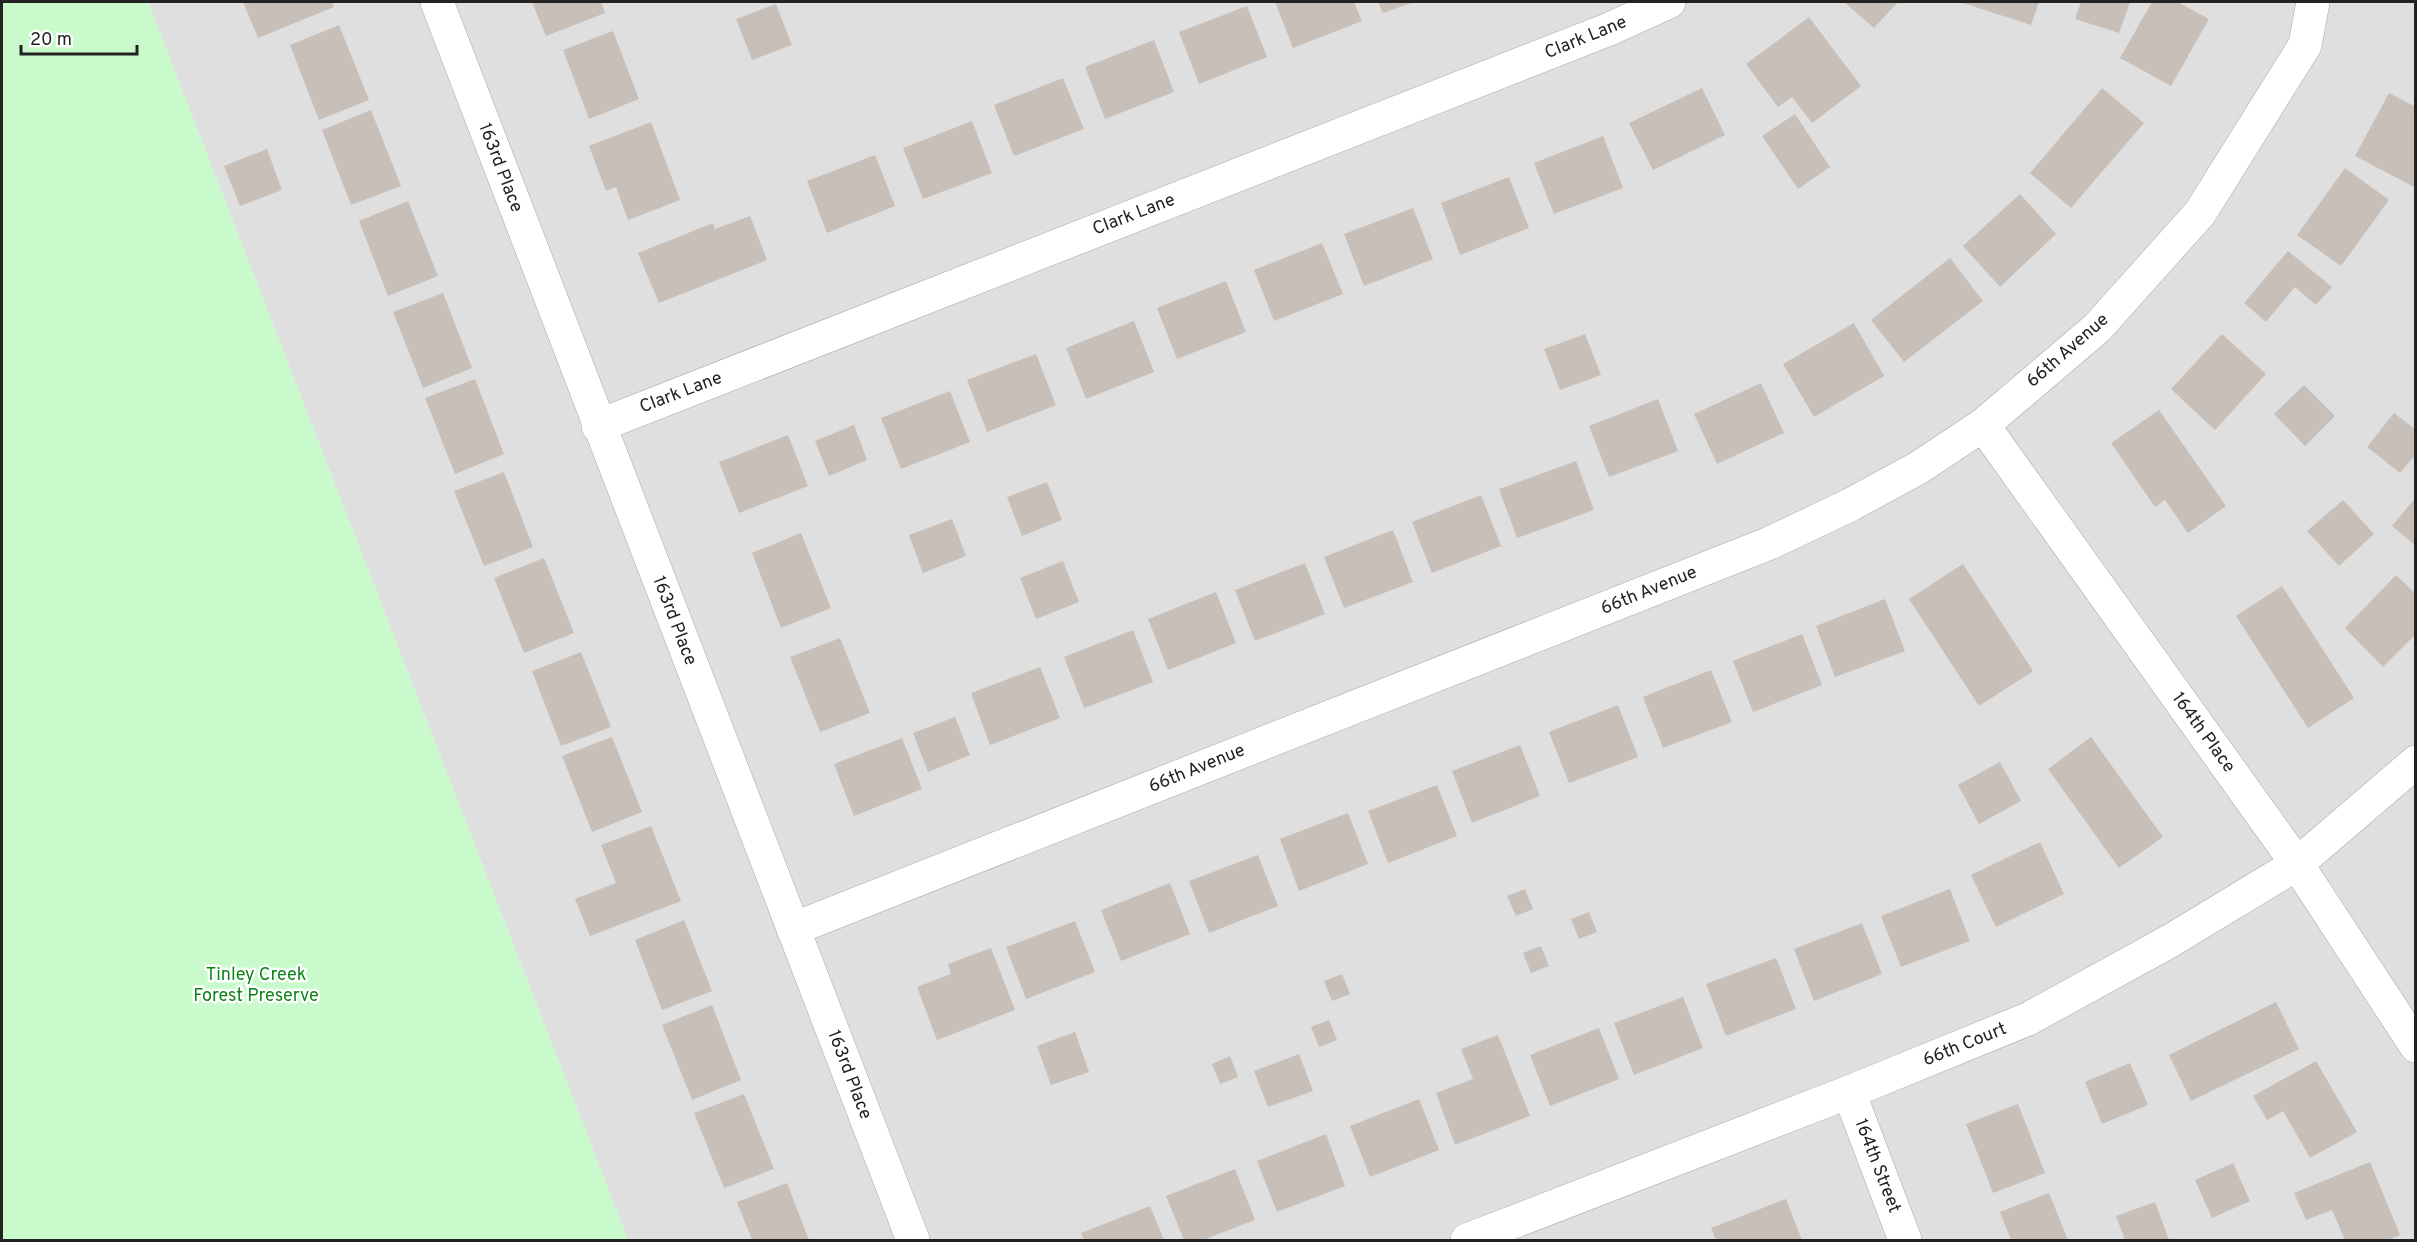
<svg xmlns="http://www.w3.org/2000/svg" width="2417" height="1242" viewBox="0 0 2417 1242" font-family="Overpass,sans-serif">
<rect width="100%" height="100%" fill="#f2efe9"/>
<polygon fill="#e0dfdf" points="148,2 2415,2 2415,1240 628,1240"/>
<polygon fill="#c8facc" points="2,2 148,2 628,1240 2,1240"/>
<g fill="#c7bfb8">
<polygon points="243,2 332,2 334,7 258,38"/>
<polygon points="532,2 601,2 605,13 546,36"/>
<polygon points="1275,2 1354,2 1362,21 1293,48"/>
<polygon points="1378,2 1414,2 1383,13"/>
<polygon points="1844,2 1898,2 1874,28"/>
<polygon points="1960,2 2039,2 2031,25"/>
<polygon points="2081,2 2130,2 2119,33 2075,19"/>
<polygon points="2152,2 2178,2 2209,19 2171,86 2120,58"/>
<polygon points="776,4 792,45 752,60 736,19"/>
<polygon points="1247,6 1267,57 1199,84 1179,32"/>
<polygon points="1809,17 1861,86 1812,123 1792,97 1778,107 1746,64"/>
<polygon points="339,25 369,100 319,120 290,45"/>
<polygon points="613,31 639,99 589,119 563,50"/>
<polygon points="1154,40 1174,92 1105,119 1085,67"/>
<polygon points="1063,78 1084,129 1014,156 994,105"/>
<polygon points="1702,88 1725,135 1653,170 1629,123"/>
<polygon points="2102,88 2144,123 2071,208 2030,173"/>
<polygon points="2389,93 2416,107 2416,188 2355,156"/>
<polygon points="371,110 401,186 351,205 322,130"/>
<polygon points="1795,114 1830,167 1798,189 1762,136"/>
<polygon points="972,121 992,173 923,199 903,148"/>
<polygon points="651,122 680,200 628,220 616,187 606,191 589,146"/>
<polygon points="1603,136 1623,188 1554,214 1534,163"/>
<polygon points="267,149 282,190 240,206 224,166"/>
<polygon points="875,155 895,206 827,233 807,181"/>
<polygon points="2345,168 2389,200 2341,266 2297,235"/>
<polygon points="1509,177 1529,228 1460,255 1441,203"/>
<polygon points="2020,194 2056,234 2000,287 1963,246"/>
<polygon points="408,201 438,276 388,296 359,221"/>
<polygon points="1413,208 1433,259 1364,286 1344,234"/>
<polygon points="750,216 767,260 659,303 638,253 713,223 715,229"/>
<polygon points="1322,243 1343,294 1274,321 1254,270"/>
<polygon points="2288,251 2332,287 2316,305 2295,287 2266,322 2244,303"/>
<polygon points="1950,258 1983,301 1904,362 1871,320"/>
<polygon points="1226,281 1246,332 1177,359 1157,308"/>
<polygon points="443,293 472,368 423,388 393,312"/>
<polygon points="1134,321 1154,372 1086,399 1066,348"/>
<polygon points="1854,323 1884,376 1814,417 1783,364"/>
<polygon points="1585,334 1601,375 1560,390 1544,349"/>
<polygon points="2222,334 2266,374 2215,430 2171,389"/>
<polygon points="1036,354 1056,405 987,432 967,380"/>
<polygon points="475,379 504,454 455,474 425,398"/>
<polygon points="1761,383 1784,433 1717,464 1694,414"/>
<polygon points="2304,385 2335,416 2305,446 2274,414"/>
<polygon points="950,391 970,442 901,469 881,418"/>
<polygon points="1658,399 1678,451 1609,477 1589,426"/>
<polygon points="2159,410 2226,506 2188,533 2165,500 2155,507 2111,443"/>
<polygon points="2394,413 2416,430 2416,454 2400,473 2367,447"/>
<polygon points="854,425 867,460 829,476 815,441"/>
<polygon points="788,435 808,486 739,513 719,462"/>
<polygon points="1576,461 1594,510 1517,538 1499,489"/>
<polygon points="504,472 533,547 484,566 454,491"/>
<polygon points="1047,482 1062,520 1022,536 1007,497"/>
<polygon points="1481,495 1501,546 1432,573 1412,522"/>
<polygon points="2416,497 2416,546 2392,526"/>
<polygon points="2343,500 2374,534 2339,566 2307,531"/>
<polygon points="952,519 966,556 923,573 909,535"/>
<polygon points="1393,530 1413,582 1344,608 1324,557"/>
<polygon points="801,533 831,608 781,628 752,553"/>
<polygon points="544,558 574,633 524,653 494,578"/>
<polygon points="1063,561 1079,602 1036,619 1020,578"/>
<polygon points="1305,563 1325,614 1255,641 1235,590"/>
<polygon points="1963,564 2033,671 1979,706 1909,599"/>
<polygon points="2396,575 2416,594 2416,634 2383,667 2345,628"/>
<polygon points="2282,586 2354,698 2308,728 2236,616"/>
<polygon points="1216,592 1236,643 1168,670 1148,619"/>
<polygon points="1885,599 1905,651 1835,677 1816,626"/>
<polygon points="1133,630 1153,682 1084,708 1064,657"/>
<polygon points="1802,634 1822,685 1753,712 1733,661"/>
<polygon points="840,638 870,713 820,732 790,657"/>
<polygon points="581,652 611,727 561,746 532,671"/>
<polygon points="1040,667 1060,718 990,745 971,693"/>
<polygon points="1711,670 1732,722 1663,748 1643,697"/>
<polygon points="1618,705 1638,757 1569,783 1549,732"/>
<polygon points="955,717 970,755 928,772 913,733"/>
<polygon points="612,737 642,812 592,832 562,756"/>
<polygon points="2091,737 2163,837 2119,868 2048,769"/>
<polygon points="902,738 922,789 854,816 834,764"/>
<polygon points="1520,745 1540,796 1472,823 1452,771"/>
<polygon points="2000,762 2021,801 1979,824 1958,785"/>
<polygon points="1437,785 1457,836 1388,863 1368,811"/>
<polygon points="1348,813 1368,864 1299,891 1280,839"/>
<polygon points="651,826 681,901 590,936 575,899 616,883 601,845"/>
<polygon points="2040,842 2064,894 1996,927 1971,875"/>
<polygon points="1258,855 1278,906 1209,933 1189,881"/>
<polygon points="1170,883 1190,934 1121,961 1101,910"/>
<polygon points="1525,889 1533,909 1516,916 1507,896"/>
<polygon points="1950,889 1970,941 1901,967 1881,916"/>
<polygon points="1589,912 1597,932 1579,939 1571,919"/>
<polygon points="684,920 712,991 662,1010 635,940"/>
<polygon points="1075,921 1095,972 1026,999 1006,947"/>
<polygon points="1862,923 1882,974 1814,1001 1794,949"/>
<polygon points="1541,946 1549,966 1531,973 1523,953"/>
<polygon points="991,948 1015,1010 937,1040 917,987 951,974 948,964"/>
<polygon points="1776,958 1796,1009 1726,1036 1706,984"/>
<polygon points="1342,974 1350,994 1332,1001 1324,981"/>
<polygon points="1683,997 1703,1048 1634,1075 1614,1023"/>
<polygon points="2276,1002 2299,1049 2191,1101 2169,1055"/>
<polygon points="712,1005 741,1080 692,1100 662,1025"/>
<polygon points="1329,1020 1337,1040 1319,1047 1311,1027"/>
<polygon points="1599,1028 1619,1079 1550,1106 1530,1055"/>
<polygon points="1075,1032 1089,1072 1051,1085 1037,1046"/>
<polygon points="1498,1035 1530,1116 1455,1145 1436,1093 1473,1079 1461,1049"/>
<polygon points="1299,1054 1313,1091 1268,1107 1254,1071"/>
<polygon points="1230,1056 1238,1077 1220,1084 1212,1064"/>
<polygon points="2316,1061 2357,1132 2310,1158 2283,1111 2267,1120 2253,1096"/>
<polygon points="2130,1063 2148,1105 2102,1124 2085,1082"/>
<polygon points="744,1094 774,1169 724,1188 694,1113"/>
<polygon points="1419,1099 1439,1150 1370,1177 1350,1126"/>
<polygon points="2018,1104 2045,1173 1993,1193 1966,1124"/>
<polygon points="1326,1134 1345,1186 1277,1212 1257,1161"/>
<polygon points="2370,1162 2400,1235 2387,1240 2345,1240 2332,1210 2306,1220 2294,1193"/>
<polygon points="2233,1163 2250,1201 2212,1218 2195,1180"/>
<polygon points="1235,1169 1255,1220 1203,1240 1184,1240 1166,1196"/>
<polygon points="787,1183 809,1240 752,1240 737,1202"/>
<polygon points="2049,1193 2068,1240 2011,1240 2000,1212"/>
<polygon points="1786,1199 1802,1240 1716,1240 1711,1228"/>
<polygon points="2155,1202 2169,1240 2125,1240 2116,1216"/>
<polygon points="1150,1206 1164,1240 1084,1240 1081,1233"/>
</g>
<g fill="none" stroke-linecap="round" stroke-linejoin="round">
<defs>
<g id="street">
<polyline points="437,2 913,1240"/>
<polyline points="1983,425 2297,864 2416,1046"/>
<polyline points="598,426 1607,30 1669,2"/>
<polyline points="793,929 1770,543 1850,505 1918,468 1983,425 2097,328 2200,213 2305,45 2313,2"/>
<polyline points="1849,1092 1905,1240"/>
<polyline points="1467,1240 1849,1092 2028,1019 2170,941 2297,864 2416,762"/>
</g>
</defs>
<use href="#street" stroke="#a9a9a9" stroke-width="34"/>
<use href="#street" stroke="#fff" stroke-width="33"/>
</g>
<g text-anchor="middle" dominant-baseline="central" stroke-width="5" stroke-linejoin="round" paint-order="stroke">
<g font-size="18" fill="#222" stroke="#fff">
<text transform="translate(1586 38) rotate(-22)">Clark Lane</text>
<text transform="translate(500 168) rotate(69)">163rd Place</text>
<text transform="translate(1134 215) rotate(-21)">Clark Lane</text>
<text transform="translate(2068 351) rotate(-41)">66th Avenue</text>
<text transform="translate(681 393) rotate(-21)">Clark Lane</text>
<text transform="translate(1649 591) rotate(-22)">66th Avenue</text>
<text transform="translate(674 621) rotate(69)">163rd Place</text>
<text transform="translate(2203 733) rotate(54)">164th Place</text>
<text transform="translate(1197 769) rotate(-22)">66th Avenue</text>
<text transform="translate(1965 1045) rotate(-22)">66th Court</text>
<text transform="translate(849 1075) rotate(69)">163rd Place</text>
<text transform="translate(1877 1166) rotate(69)">164th Street</text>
</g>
<g font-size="18" fill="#0c8416" stroke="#fff">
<text x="256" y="975">Tinley Creek<tspan x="256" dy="21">Forest Preserve</tspan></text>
</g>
</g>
<rect width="2417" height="1242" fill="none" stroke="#222222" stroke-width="6"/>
<path d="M21 45v9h116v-9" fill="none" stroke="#222222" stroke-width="3"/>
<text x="30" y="45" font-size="18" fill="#222222" stroke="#ffffff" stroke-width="4.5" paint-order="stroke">20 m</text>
</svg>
